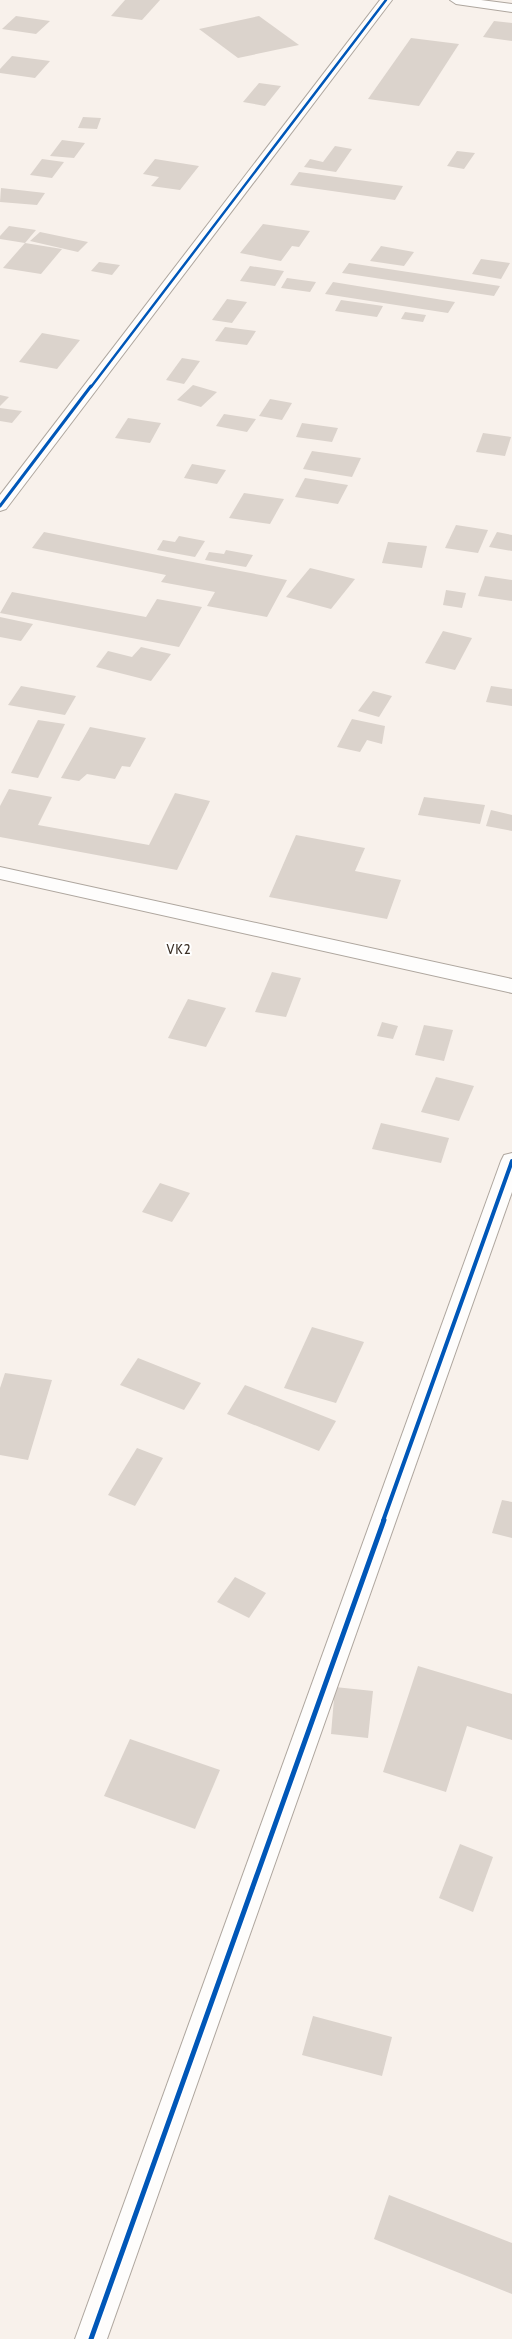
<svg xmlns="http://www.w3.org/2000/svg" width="512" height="2339" viewBox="0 0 512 2339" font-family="Cabin,sans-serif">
<rect width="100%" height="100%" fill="#f8f1eb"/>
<g fill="#dbd3cc">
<polygon points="125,0 160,0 142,20 111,16"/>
<polygon points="16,16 50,21 36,34 2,29"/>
<polygon points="259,16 299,45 238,58 199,29"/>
<polygon points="494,21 512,23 512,41 483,37"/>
<polygon points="411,38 459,44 419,106 368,99"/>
<polygon points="12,56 50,61 35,78 0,73 0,69"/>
<polygon points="259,83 281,86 265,106 243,102"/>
<polygon points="83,117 101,118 97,129 78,128"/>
<polygon points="62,140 85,143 74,158 50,156"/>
<polygon points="335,146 352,149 336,172 304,167 310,159 323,162"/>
<polygon points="457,151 475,153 464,169 447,166"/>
<polygon points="42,159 64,162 52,178 30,175"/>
<polygon points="155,159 199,166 180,190 151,186 159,177 143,174"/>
<polygon points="299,172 403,186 395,200 290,185"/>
<polygon points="1,188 45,193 37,205 0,202"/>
<polygon points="263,224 310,231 299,247 292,246 281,261 240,253"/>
<polygon points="9,226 36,230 25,243 0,239 0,236"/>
<polygon points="40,232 88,242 78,252 30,241"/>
<polygon points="25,243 62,249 41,274 3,268"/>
<polygon points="381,246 414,252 404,266 370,261"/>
<polygon points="481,259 510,263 501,279 472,274"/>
<polygon points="99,262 120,265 112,275 91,271"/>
<polygon points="349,263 500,286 494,296 342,273"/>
<polygon points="250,266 284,271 275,286 240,281"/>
<polygon points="287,278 316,282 310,292 281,288"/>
<polygon points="333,282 455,302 448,313 325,294"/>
<polygon points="227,299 247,302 232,323 212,320"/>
<polygon points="341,300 383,306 377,317 335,311"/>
<polygon points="405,312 426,315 423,322 401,319"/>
<polygon points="225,327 256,331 247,345 215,341"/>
<polygon points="42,333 80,340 57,369 19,362"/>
<polygon points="182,358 200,361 184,384 166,380"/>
<polygon points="193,385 217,392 201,407 177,400"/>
<polygon points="0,395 9,397 0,406"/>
<polygon points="270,399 292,403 282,420 259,416"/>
<polygon points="0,408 22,411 12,423 0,421"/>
<polygon points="224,414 256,419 247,432 216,426"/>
<polygon points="128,418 161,423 150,443 115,438"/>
<polygon points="302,423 338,428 332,442 296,437"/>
<polygon points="483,433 511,437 505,456 476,452"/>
<polygon points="312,451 361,458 352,477 303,469"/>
<polygon points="192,464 226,470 217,484 184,478"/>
<polygon points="305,478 348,485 338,504 295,497"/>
<polygon points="244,493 284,499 270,524 229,518"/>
<polygon points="456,525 488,530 478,553 445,548"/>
<polygon points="44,532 177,559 287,580 267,617 207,606 215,592 161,582 166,575 32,548"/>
<polygon points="497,532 512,535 512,551 489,547"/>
<polygon points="179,536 205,541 195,557 157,550 163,540 175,542"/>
<polygon points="388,542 427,546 422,568 382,563"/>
<polygon points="226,550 253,555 246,567 205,560 209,552 224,554"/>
<polygon points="310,568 355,579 331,609 286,597"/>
<polygon points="485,576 512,580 512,601 478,596"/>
<polygon points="446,590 466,593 462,608 443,605"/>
<polygon points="12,592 146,617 157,599 202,607 179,647 0,613"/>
<polygon points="0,617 33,624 21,641 0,637"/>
<polygon points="443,631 472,638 455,670 425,663"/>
<polygon points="141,647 171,654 151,681 96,667 108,651 132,657"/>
<polygon points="21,686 76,696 65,715 8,705"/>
<polygon points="491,686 512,689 512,706 486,702"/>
<polygon points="373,691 392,696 379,717 358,711"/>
<polygon points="352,719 385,726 382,744 367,740 360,752 337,747"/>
<polygon points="38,720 65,724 38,778 11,773"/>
<polygon points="90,727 146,738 130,767 122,766 115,779 87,774 79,781 61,778"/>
<polygon points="9,789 52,797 38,825 149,845 175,793 210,801 177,870 0,837 0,806"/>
<polygon points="424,797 485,805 480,824 418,815"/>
<polygon points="491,810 512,815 512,831 486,826"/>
<polygon points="296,835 365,848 355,871 401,880 387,919 269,897"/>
<polygon points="272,972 301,978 286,1017 255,1012"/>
<polygon points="188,999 226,1008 206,1047 168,1038"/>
<polygon points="382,1022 398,1026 393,1039 377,1036"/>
<polygon points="424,1025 453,1030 444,1061 415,1055"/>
<polygon points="436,1077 474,1086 459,1121 421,1112"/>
<polygon points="381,1123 449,1138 441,1163 372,1149"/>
<polygon points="160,1183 190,1193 172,1222 142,1212"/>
<polygon points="312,1327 364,1342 336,1403 284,1388"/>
<polygon points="138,1358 201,1383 184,1410 120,1385"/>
<polygon points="5,1373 52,1380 28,1460 0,1455 0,1388"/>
<polygon points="245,1385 336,1421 319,1451 227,1414"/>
<polygon points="137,1448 163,1458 135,1506 108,1495"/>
<polygon points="502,1500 512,1502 512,1538 492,1533"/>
<polygon points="235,1577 266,1593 249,1618 217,1602"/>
<polygon points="418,1666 512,1694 512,1740 467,1726 446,1792 383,1772"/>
<polygon points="335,1687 373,1691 368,1738 331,1734"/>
<polygon points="130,1739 220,1770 195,1829 104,1796"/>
<polygon points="460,1844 493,1857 473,1912 439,1898"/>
<polygon points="313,2016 392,2037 382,2076 302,2055"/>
<polygon points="389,2195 512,2243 512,2294 374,2239"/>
</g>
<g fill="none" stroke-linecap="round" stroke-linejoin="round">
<defs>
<g id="street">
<polygon points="380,0 392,0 6,509 0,511 0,495"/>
<polygon points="450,0 481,0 512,4 512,12 456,4"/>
<polygon points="0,867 512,979 512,993 0,879"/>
<polygon points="512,1153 512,1192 107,2339 75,2339 501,1161 504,1155"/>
</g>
</defs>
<use href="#street" stroke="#aea69e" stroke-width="2"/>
<use href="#street" fill="#fefdfc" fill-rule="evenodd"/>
<defs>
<polyline id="cycleway-far3" points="91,387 386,0"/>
<polyline id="cycleway-far2" points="0,506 91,386"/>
<polyline id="cycleway-far1" points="383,1521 512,1161"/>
<polyline id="cycleway" points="91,2339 384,1520"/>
</defs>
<use href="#cycleway-far3" stroke="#fff" stroke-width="4"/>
<use href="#cycleway-far2" stroke="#fff" stroke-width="5"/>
<use href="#cycleway-far1" stroke="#fff" stroke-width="6"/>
<use href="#cycleway" stroke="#fff" stroke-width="8"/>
<use href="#cycleway-far3" stroke="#0057b8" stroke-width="2.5"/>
<use href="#cycleway-far2" stroke="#0057b8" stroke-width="3"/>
<use href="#cycleway-far1" stroke="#0057b8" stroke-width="4"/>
<use href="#cycleway" stroke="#0057b8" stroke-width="5"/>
</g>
<g text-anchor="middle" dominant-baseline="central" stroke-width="4" stroke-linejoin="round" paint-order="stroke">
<g font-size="13" letter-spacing="1" fill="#3c3026" stroke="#fff">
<text x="179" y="949">VK2</text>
</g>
</g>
</svg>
